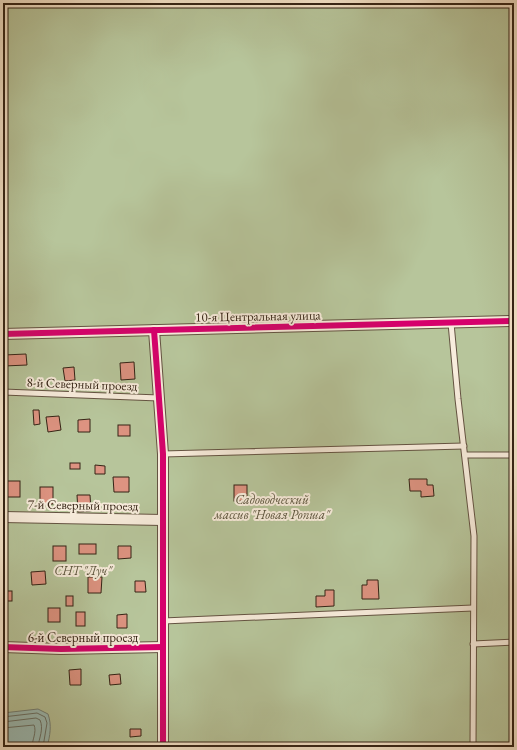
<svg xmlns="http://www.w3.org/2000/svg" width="517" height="750" viewBox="0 0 517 750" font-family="'EB Garamond',serif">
<rect width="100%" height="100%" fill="#f5e4ca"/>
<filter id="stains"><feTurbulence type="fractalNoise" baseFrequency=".005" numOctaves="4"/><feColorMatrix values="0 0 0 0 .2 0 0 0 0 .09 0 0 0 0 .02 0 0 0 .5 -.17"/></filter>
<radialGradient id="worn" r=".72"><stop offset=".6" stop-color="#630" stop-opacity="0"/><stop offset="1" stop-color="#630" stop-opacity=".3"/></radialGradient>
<rect fill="#b7c59b" stroke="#767458" x="3" y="3" width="511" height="744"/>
<path fill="#9cbeb8" stroke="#728077" d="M38 709 48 714C52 725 50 736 47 747H3V713Z"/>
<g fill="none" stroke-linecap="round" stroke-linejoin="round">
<g stroke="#687066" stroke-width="1">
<polyline points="3,717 37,713 45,717 47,723 43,747"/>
<path d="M3 722 36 718 40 720C44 729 39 738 38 747"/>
<path d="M3 728 34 725C37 732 32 740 32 747"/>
</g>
</g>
<g fill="#dd9381" stroke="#342315">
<polygon points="26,354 27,365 4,366 4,355"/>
<polygon points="134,362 135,379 121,380 120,363"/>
<polygon points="74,367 75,380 65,381 63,368"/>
<polygon points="33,410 39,410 40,424 34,425"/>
<polygon points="59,416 61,430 48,432 46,417"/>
<polygon points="90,419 90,432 78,432 78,420"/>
<rect x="118" y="425" width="12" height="11"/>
<rect x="70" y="463" width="10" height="6"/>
<polygon points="95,465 105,466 105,474 95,474"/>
<polygon points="113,477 129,477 129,492 114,492"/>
<polygon points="409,479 427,479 427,485 433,485 434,496 421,497 421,491 410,491"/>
<rect x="4" y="481" width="16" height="16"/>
<rect x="234" y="485" width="13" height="16"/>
<rect x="40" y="487" width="13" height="17"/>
<polygon points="77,495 90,495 91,511 78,512"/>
<rect x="79" y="544" width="17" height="10"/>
<rect x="53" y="546" width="13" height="15"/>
<polygon points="118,546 131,546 131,558 118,559"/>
<polygon points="45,571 46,584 32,585 31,572"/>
<polygon points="88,577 102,577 101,593 88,593"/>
<polygon points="367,580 378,580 379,599 362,599 362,585 367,585"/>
<polygon points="135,581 145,581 146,592 135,592"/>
<polygon points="325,590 334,590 334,606 316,607 316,596 325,596"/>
<rect x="7" y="591" width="5" height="10"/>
<rect x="66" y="596" width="7" height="10"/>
<rect x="48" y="608" width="12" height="14"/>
<rect x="76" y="612" width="9" height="14"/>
<polygon points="127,614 127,628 117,628 117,615"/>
<rect x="3" y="666" width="4" height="15"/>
<polygon points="81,669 81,685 70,685 69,670"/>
<polygon points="120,674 121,684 110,685 109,675"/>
<polygon points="130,729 141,729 141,736 130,737"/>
</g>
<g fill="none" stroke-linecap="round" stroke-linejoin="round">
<defs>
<g id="service">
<polyline points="451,323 458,399 474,536 473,747"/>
<polyline points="3,392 159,398"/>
<polyline points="163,454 464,446"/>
<polyline points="465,455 514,455"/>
<polyline points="163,621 473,608"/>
<polyline points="473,644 514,642"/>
</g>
<g id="minor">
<polyline points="154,330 163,454 163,747"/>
<polyline points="3,334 514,321"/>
<polyline points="3,517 163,520"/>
<polyline points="3,647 61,649 163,647"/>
</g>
</defs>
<use href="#service" stroke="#645342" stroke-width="7"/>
<use href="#minor" stroke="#645342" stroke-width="12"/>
<use href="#service" stroke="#f8eddd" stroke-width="5"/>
<use href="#minor" stroke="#f8eddd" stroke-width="10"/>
<defs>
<g id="cycleway">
<polyline points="154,330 163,454 163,747"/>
<polyline points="3,334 514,321"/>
<polyline points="3,647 61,649 163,647"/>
</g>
</defs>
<use href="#cycleway" stroke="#f8eddd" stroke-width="8"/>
<use href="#cycleway" stroke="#d6006c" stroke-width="6"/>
</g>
<g text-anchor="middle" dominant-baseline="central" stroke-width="4" stroke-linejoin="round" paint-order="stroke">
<g font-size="13" fill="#342315" stroke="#f8eddd">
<text transform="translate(258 316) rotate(-1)">10-я Центральная улица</text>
<text transform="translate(82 384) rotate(2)">8-й Северный проезд</text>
<text transform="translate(83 505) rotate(1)">7-й Северный проезд</text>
<text x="83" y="637">6-й Северный проезд</text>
</g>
<g font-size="13" font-style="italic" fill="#5b543d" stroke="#f8eddd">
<text x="272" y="499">Садоводческий<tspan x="272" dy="15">массив "Новая Ропша"</tspan></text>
<text x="83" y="570">СНТ "Луч"</text>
</g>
</g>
<rect width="517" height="750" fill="none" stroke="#f5e4ca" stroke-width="16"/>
<rect x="4" y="4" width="509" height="742" fill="none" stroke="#342315" stroke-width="2"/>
<rect x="8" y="8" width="501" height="734" fill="none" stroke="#342315"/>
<rect width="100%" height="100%" filter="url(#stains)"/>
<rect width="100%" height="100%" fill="url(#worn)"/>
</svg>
